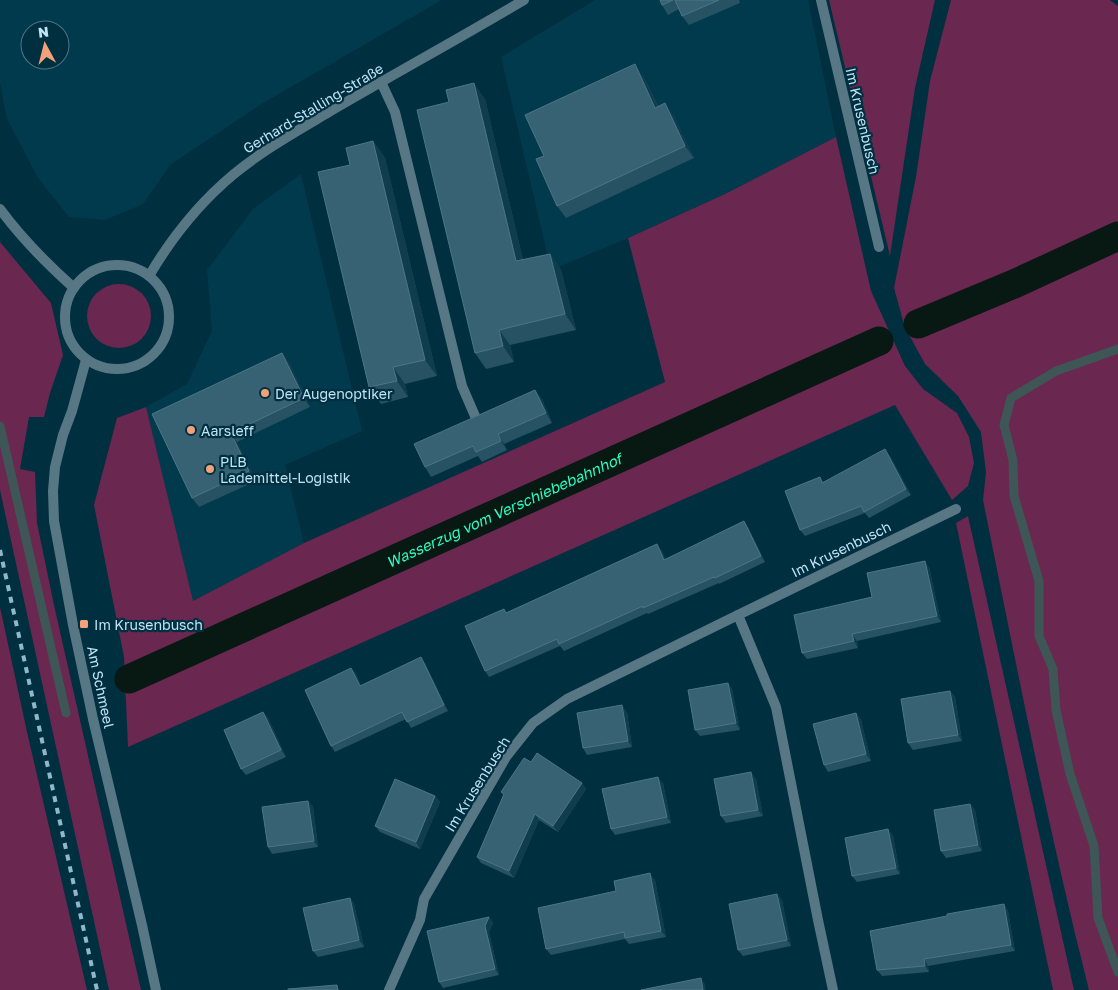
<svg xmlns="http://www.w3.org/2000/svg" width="1118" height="990" viewBox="0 0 1118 990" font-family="'Golos Text',sans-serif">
<rect width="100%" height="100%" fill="#002f40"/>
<g fill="#013a4d" fill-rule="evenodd">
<path d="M0 0H442L263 103 170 165 143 204 105 220 69 217 38 178 7 119 0 83ZM30 30H60V60H30Z"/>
<polygon points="595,0 808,0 836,137 723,195 628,238 551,270 501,57"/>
<polygon points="301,174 362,431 285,465 304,543 192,602 146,407 187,384 212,331 207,270 253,209"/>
</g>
<g fill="#6a274f">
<polygon points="829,0 935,0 915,88 890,256"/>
<polygon points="951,0 1110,0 1118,6 1118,231 905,328 894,288 916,177 930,81"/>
<polygon points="836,137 871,291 905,366 923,389 957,413 969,437 974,463 968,486 952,500 895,405 128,747 124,657 94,505 117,418 146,407 193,601 304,543 665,382 628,238 723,195"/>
<path d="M1118 236V990H1089C1048 828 1016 664 983 500L986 472 981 432 958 396 925 364 907 331Z"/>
<polygon points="0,242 51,303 63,355 50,393 44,417 29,417 20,469 35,472 37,523 54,605 141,990 109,990 0,490"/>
<circle cx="119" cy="316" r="32"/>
<polygon points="968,516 1074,990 1053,990 956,523"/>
<polygon points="0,607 27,732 87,990 0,990"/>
</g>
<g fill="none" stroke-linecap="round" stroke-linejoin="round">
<g stroke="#3e5656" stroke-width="9">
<polyline points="1118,349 1056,371 1011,398 1004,425 1013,460 1014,496 1039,581 1039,636 1053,669 1056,710 1070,774 1094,846 1098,918 1118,972"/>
<polyline points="0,426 66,713"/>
</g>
<g stroke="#071912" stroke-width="29">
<polyline points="918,324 1014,284 1118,236"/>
<path id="s1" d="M129 679 879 341"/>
</g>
<g stroke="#587785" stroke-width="10">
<polyline points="381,82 395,112 462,386 475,416"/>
<polyline points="738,615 956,509"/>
</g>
<g stroke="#587785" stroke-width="10">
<polyline points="821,0 879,247"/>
<path d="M0 209C22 239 46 263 74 288"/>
<circle cx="117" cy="317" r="52"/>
<path d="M149 276C172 237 199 203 234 174 263 150 297 131 329 112 394 74 460 38 524 0"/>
<polyline points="86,360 72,411 63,435 55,467 53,491 54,521 73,625 93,719 142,925 156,990"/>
<polyline points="389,990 420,920 424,899 506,757 533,723 567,699 738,615 776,707 818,920 833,990"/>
</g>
<polyline stroke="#90b8ca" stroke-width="4" stroke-dasharray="6 6" stroke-linecap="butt" points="0,550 97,990"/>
</g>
<g fill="#265263">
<polygon points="660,0 739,0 740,3 689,25 682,16 679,9 668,15 662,5"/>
<polygon points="643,76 658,106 673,115 694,158 566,218 557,206 544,156"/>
<polygon points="485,99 523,260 550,254 561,270 576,330 510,345 514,362 486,369 475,353"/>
<polygon points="373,141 385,158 437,376 405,384 408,397 381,404 369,387 350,165"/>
<polygon points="289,362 310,407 237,442 256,481 199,507 192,498 152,414"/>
<polygon points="542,399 552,423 504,444 507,450 482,462 478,456 431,477 425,467"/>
<polygon points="890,456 911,495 869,518 865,513 805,536 800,530 820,477 823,482"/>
<polygon points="748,527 765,562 719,584 719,583 648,614 647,613 564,651 560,646 489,677 485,671 506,613 662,551 665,559"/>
<polygon points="929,567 941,622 857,641 858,648 807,659 802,653 872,597"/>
<polygon points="425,663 448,711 411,728 406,719 335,752 331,746 351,668 356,674 361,686"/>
<polygon points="728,683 732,689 740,730 700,736 695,730"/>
<polygon points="950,691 955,697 962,741 913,750 908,743"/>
<polygon points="263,712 268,718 286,757 246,775 241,769"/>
<polygon points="627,712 632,747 587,755 583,748"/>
<polygon points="856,713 861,720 871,761 828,772 824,765"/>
<polygon points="531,762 582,783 586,789 558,832 539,820 514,878 481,863 477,857 504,795 501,792"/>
<polygon points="756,779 763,816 726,823 721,816"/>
<polygon points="663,783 671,823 615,835 611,829"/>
<polygon points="435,796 440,802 420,849 380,832 375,826"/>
<polygon points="308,801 313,807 318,847 272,854 268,847"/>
<polygon points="970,804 975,810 982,851 946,858 941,851"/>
<polygon points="888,829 893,836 900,874 857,882 852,876"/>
<polygon points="655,880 666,937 629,944 625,939 551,955 546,949 616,891"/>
<polygon points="350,898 354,904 364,947 318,957 313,951"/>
<polygon points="782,900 791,946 743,956 738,950"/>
<polygon points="1004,904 1008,911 1015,951 928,966 929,972 882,976 877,970"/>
<polygon points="489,917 493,923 489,932 499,975 443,988 439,982"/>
</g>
<g fill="#103d4e">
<polygon points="635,64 643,76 664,120 655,108"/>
<polygon points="474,83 485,99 527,277 516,261"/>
<polygon points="665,103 673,115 694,158 685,146"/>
<polygon points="373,141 385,158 437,376 425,360"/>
<polygon points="550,254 561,270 576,330 565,314"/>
<polygon points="499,330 510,345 514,362 503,346"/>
<polygon points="282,353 289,362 310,407 304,398"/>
<polygon points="393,367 405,384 408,397 397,381"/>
<polygon points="535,390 542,399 552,423 546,413"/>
<polygon points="231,433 237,442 256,481 249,471"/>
<polygon points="498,434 504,444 507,450 501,441"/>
<polygon points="885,449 890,456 911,495 906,489"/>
<polygon points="744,521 748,527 765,562 761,556"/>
<polygon points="657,544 662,551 669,566 664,560"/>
<polygon points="925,561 929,567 941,622 937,616"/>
<polygon points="852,634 857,641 858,648 854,641"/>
<polygon points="421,657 425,663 448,711 444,705"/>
<polygon points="351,668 356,674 364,693 360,686"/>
<polygon points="728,683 732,689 740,730 736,723"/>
<polygon points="950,691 955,697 962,741 958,735"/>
<polygon points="622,705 627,712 632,747 628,741"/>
<polygon points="263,712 268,718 286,757 281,750"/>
<polygon points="856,713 861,720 871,761 866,754"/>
<polygon points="751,772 756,779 763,816 758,810"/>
<polygon points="658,777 663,783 671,823 667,817"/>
<polygon points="582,783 586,789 558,832 553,826"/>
<polygon points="435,796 440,802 420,849 416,842"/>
<polygon points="308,801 313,807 318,847 314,841"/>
<polygon points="970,804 975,810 982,851 978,845"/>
<polygon points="535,814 539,820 514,878 509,871"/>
<polygon points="888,829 893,836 900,874 896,868"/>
<polygon points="650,873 655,880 666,937 661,931"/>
<polygon points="777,894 782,900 791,946 787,940"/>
<polygon points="350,898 354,904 364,947 359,940"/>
<polygon points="1004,904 1008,911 1015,951 1011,945"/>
<polygon points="489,917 493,923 489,932 499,975 495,969 485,926"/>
<polygon points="924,959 928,966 929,972 925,966"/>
<polygon points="701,978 705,984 706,990 703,990"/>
</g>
<g fill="#376273" stroke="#4c7687">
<polygon points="660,0 673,0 662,5"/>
<polygon points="675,0 719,0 682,16"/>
<polygon points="635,64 655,108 665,103 685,146 557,206 536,159 544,156 525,115"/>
<polygon points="474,83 516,261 550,254 565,314 499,330 503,346 475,353 417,110 449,102 446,90"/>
<polygon points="373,141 425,360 393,367 397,381 369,387 318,172 350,165 346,148"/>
<polygon points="282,353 304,398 231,433 249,471 192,498 152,414"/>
<polygon points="535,390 546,413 498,434 501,441 476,452 473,446 425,467 414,444"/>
<polygon points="885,449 906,489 864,512 861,506 800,530 785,491 820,477 822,483"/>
<polygon points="744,521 761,556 715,578 714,577 643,608 643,606 559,644 557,639 485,671 465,626 504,609 506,613 657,544 664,560"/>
<polygon points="925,561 937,616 852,634 854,641 802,653 794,615 872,597 867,573"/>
<polygon points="421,657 444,705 407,722 402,712 331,746 305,690 351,668 360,686"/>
<polygon points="728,683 736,723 695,730 688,690"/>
<polygon points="950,691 958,735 908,743 901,699"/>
<polygon points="622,705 628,741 583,748 577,713"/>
<polygon points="263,712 281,750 241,769 224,730"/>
<polygon points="856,713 866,754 824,765 813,724"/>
<polygon points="537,753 582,783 553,826 535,814 509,871 477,857 504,794 501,792 524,758 531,762"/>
<polygon points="751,772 758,810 721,816 714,779"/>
<polygon points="658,777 667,817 611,829 602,789"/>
<polygon points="395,779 435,796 416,842 375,826"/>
<polygon points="308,801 314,841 268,847 262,807"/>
<polygon points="970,804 978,845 941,851 934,810"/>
<polygon points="888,829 896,868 852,876 845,838"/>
<polygon points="650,873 661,931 625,938 624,932 546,949 538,908 616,891 614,881"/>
<polygon points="777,894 787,940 738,950 729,904"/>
<polygon points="350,898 359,940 313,951 303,908"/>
<polygon points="1004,904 1011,945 924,959 925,966 877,970 870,931 947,916 947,914"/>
<polygon points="489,917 485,926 495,969 439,982 427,931"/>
<polygon points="701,978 703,990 641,990"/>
<polygon points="337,985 338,990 288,990 288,989"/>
</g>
<g fill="#f1a27b" stroke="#002f40" stroke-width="2">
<circle cx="265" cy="393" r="5"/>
<circle cx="191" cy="430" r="5"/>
<circle cx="210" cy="469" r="5"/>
<rect x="79" y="619" width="10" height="10" rx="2.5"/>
</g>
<g text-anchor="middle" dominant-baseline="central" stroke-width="4.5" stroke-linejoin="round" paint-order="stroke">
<g font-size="14" fill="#bee4f6" stroke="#002f40">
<text transform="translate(313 108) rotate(-31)">Gerhard-Stalling-Straße</text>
<text transform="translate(863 121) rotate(77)">Im Krusenbusch</text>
<text transform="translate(841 549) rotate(-26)">Im Krusenbusch</text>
<text transform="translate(101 687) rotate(78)">Am Schmeel</text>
<text transform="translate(477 784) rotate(-58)">Im Krusenbusch</text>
</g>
<g font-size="14" fill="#bee4f6" stroke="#002f40" text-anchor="start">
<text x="275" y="393">Der Augenoptiker</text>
<text x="201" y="430">Aarsleff</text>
<text x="220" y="461">PLB<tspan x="220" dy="16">Lademittel-Logistik</tspan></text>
<text x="94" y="624">Im Krusenbusch</text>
</g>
<g font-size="15" font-style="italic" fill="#2dfcc0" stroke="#002f40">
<text stroke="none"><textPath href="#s1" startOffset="411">Wasserzug vom Verschiebebahnhof</textPath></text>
</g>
</g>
<g transform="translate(45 45) rotate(353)"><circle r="24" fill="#002f40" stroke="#4c7789"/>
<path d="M0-4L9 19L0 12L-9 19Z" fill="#f1a27b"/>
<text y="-8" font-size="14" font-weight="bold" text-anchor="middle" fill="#bee4f6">N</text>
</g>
</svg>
